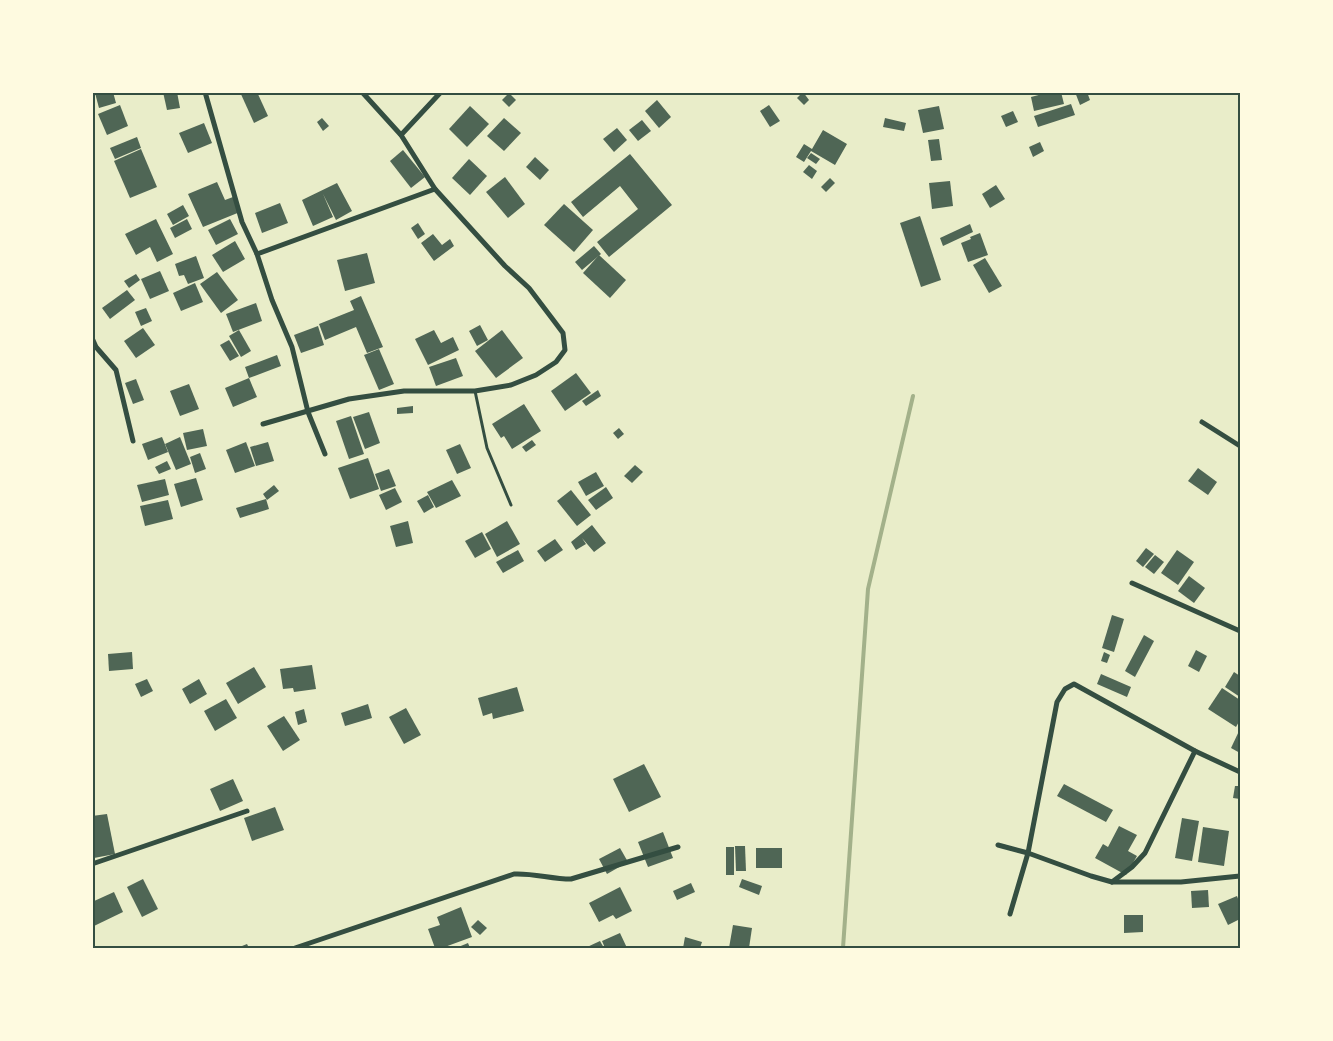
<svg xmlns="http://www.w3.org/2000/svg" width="1333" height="1041" viewBox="0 0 1333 1041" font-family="'Archivo Narrow',sans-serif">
<rect width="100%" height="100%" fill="#e9edc9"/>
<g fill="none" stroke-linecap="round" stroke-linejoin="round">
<polyline stroke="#a3b18a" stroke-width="4" points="843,948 868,589 913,396"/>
</g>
<g fill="#4f6655">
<polygon points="98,92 113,92 116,103 99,108 95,93"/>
<polygon points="163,92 177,92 180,108 167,110"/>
<polygon points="240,92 257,92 268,116 254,123"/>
<polygon points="803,92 809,100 804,105 797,98"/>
<polygon points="1050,92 1061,92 1064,104 1034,111 1031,97"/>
<polygon points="1075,92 1087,92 1090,100 1080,105"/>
<polygon points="509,93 516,100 509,107 502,100"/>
<polygon points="657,100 671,117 659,128 645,111"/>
<polygon points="1071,104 1075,115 1038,127 1034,116"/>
<polygon points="120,105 128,126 107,135 98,114"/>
<polygon points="769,105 780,121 770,127 760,111"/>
<polygon points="470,106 489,124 467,147 449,129"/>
<polygon points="939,106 944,129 923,133 918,110"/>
<polygon points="1013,111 1018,122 1006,127 1001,116"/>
<polygon points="322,118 329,126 323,131 317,122"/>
<polygon points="504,118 521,133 504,151 487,136"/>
<polygon points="885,118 906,123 904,131 883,127"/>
<polygon points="642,120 651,131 638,141 629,130"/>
<polygon points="204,123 212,143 188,153 179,133"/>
<polygon points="617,128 627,140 614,152 603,139"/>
<polygon points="823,130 847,144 835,165 811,151 804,162 796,157 804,144 812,149"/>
<polygon points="137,137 141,148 115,159 110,148"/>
<polygon points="939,139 942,160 931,161 928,140"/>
<polygon points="1040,142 1044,151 1033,157 1029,147"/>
<polygon points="141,149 157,187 130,198 114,161"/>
<polygon points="403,150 425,177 411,188 390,161"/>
<polygon points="811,153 820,159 816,164 807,158"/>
<polygon points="630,154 672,205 609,257 597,242 638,209 620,186 583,217 571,202"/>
<polygon points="535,157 549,170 540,180 526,167"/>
<polygon points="469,159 487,176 470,195 452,178"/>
<polygon points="809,165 817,171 812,179 803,172"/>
<polygon points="505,177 525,204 508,218 486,192"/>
<polygon points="830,178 835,183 826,192 821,187"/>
<polygon points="950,181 953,206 932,209 929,183"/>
<polygon points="217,182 225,200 233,197 240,212 203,227 188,194"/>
<polygon points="337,183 352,211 336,220 323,194 333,217 313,226 302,200"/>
<polygon points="996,185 1005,199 990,208 982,194"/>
<polygon points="280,203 288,223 262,233 255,213"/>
<polygon points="564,204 593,230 574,252 544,225"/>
<polygon points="183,205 189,216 173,225 167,214"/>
<polygon points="920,216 941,280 921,287 900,223"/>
<polygon points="156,219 173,254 157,262 150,247 136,255 125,234"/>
<polygon points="187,219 192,229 175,238 170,228"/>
<polygon points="230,219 238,234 216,245 208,230"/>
<polygon points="418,223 425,234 418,239 411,228"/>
<polygon points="970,224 973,232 943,246 940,238"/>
<polygon points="980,233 988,255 968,262 961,243 971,239 970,237"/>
<polygon points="433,234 442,245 450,239 454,246 434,261 421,243"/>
<polygon points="235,241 245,259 223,272 212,255"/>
<polygon points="594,246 601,254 582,270 575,262"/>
<polygon points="367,253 375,283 345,291 337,260"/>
<polygon points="599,255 626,280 610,298 583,273"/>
<polygon points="196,256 204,278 188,284 184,275 179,276 175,264"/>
<polygon points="985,258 1002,286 989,293 973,265"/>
<polygon points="160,271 169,291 150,299 141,279"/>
<polygon points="217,272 238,300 221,313 200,284"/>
<polygon points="136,274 140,280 129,288 124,281"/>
<polygon points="195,283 203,302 181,311 173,293"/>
<polygon points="127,290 135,300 110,319 102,308"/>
<polygon points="361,296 383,347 367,353 356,327 325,340 319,324 354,310 350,301"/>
<polygon points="256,303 262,321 233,332 226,314"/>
<polygon points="146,308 152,321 141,326 135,312"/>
<polygon points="480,325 488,340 477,346 469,331"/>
<polygon points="318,326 324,345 301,353 294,335"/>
<polygon points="143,328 155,345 136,358 124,341"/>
<polygon points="239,330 251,351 241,357 229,336"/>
<polygon points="434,330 441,343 453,337 459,350 428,365 415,339"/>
<polygon points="502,330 523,358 496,378 475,351"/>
<polygon points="229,340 239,356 230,361 220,345"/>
<polygon points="379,349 394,384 379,390 364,355"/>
<polygon points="277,355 281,366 249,378 245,367"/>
<polygon points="456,358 463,376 436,386 429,367"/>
<polygon points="576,373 591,393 565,411 551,391"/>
<polygon points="249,378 257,397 233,407 225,388"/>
<polygon points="136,379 144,400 133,404 125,383"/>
<polygon points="189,384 199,409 180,416 170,391"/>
<polygon points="598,390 601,396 586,406 582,401"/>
<polygon points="524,404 541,431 512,449 504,436 501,438 492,424"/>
<polygon points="413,406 413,413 397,414 397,408"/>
<polygon points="369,412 380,443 365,449 353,417"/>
<polygon points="351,416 364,454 349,459 336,421"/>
<polygon points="619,428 624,434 618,439 613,433"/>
<polygon points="203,429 207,446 187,450 183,433"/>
<polygon points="162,437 168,452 148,460 142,444"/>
<polygon points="180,437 191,464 176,470 165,444"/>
<polygon points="532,440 536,445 526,452 522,447"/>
<polygon points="246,442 255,466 235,473 226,450"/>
<polygon points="268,442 274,461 256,466 250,447"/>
<polygon points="460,444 471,468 457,474 446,450"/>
<polygon points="200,453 206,469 195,473 190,457"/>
<polygon points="368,458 379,489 350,499 338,468"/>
<polygon points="167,461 171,469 159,474 155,467"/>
<polygon points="635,465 643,472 632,483 624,476"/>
<polygon points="1198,468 1217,482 1208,495 1188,481"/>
<polygon points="389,469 396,486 381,491 375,474"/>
<polygon points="596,472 604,486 586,496 578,482"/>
<polygon points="196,478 203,500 181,507 174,484"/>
<polygon points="165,479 169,495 142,502 137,485"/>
<polygon points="452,480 461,496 436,508 427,492"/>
<polygon points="274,485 279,491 267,500 263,494"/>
<polygon points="606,487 613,498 596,510 588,500"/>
<polygon points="395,488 402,502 386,510 379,495"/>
<polygon points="571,490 591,515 577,526 557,501"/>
<polygon points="428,495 434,507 424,513 417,501"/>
<polygon points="266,499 269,509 240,518 236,508"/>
<polygon points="168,500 173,519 145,526 140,506"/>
<polygon points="408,521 413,543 396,547 390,526"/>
<polygon points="507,521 520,544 497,557 485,534"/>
<polygon points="592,525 606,543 594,552 582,538 586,544 576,550 571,542"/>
<polygon points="482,532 491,549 475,558 465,541"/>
<polygon points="555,539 563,550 545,562 537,551"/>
<polygon points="1146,548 1154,554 1143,567 1136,561"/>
<polygon points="518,550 524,561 503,573 496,562"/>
<polygon points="1177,550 1194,562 1178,585 1161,573"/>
<polygon points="1155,555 1164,562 1154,574 1145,567"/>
<polygon points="1189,576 1205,588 1194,603 1178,591"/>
<polygon points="1112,615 1124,619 1114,652 1102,648"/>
<polygon points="1144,635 1154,641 1135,677 1125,671"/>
<polygon points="1196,650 1207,656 1199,672 1188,666"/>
<polygon points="132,652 133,669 109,671 108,654"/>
<polygon points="1104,652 1110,655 1107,663 1101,661"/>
<polygon points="312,665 316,689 294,692 293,688 283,689 280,669"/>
<polygon points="254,667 266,687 238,704 226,683"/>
<polygon points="1234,672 1240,676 1240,697 1225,687"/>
<polygon points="1101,674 1131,687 1127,697 1097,684"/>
<polygon points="147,679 153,691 141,697 135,684"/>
<polygon points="199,679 207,694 190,704 182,689"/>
<polygon points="517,687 524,711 493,719 492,713 483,716 478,698"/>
<polygon points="1222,688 1240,700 1240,720 1236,727 1208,709"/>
<polygon points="226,699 237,718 215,731 204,711"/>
<polygon points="368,704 372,718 345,726 341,713"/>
<polygon points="406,708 421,735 404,744 389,717"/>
<polygon points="304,709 307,722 298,725 295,712"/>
<polygon points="284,716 300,740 283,751 267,726"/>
<polygon points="1240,729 1240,753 1231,748"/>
<polygon points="644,764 661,797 629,812 613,779"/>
<polygon points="233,779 243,801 220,811 210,789"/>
<polygon points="1064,784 1113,810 1106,822 1057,796"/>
<polygon points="1235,786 1240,786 1240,799 1233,798"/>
<polygon points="275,807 284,830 252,841 244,818"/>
<polygon points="107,814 115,854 94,858 92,816"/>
<polygon points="1182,818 1199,821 1192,861 1175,858"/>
<polygon points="1119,826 1137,835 1128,851 1137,856 1126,875 1095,858 1103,844 1108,847"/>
<polygon points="1203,827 1229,831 1224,866 1198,862"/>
<polygon points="663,832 673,858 648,867 638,842"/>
<polygon points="735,846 745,846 746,871 736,871"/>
<rect x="726" y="847" width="8" height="28"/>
<polygon points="620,848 628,862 607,874 599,859"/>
<rect x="756" y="848" width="26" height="20"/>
<polygon points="143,879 158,909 142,917 127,887"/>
<polygon points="742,879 762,886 759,895 739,887"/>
<polygon points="691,883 695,892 677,900 673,891"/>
<polygon points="620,887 632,911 616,919 613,915 599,922 589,903"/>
<polygon points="1208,890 1209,907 1192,908 1191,891"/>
<polygon points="114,892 123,912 94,926 92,922 92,902"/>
<polygon points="1237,896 1240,904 1240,919 1228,925 1218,904"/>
<polygon points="461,907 472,937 442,948 435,948 428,929 440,925 437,917"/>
<polygon points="1124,915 1143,915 1143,932 1124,933"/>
<polygon points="478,920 487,928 480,935 471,927"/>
<polygon points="733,925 752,928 749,948 729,948"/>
<polygon points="620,933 627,948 605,948 602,941"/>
<polygon points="685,937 702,942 700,948 683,948"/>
<polygon points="600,941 604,948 585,948"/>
<polygon points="468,943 470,948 456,948"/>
<polygon points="247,944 249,948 237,948"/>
</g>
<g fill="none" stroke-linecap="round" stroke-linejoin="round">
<polyline stroke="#344e41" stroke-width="3" points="475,391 487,448 511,505"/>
<g stroke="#344e41" stroke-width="5">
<polyline points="205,92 242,222 257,254 272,300 292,347 308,412 325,454"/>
<polyline points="401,135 441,92"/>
<polyline points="257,254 435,189"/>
<polyline points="92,338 96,347 116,370 133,441"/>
<polyline points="1202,422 1240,446"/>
<polyline points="263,424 349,399 404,391 475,391 511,385 536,375 556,362 565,350 563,333 551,317 529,288 505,266 435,189 401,135 362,92"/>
<polyline points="1132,583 1240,631"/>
<polyline points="998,845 1028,853 1091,876 1112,882 1181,882 1240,876"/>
<polyline points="92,864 247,811"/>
<polyline points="1112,882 1132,867 1145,853 1195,751"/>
<polyline points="1010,914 1028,853 1057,702 1065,689 1074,684 1195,751 1240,772"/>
<path d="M295 948 514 874C534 873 551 879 571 879L678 847"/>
</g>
</g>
<rect width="1333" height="1041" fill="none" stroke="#fefae0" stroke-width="188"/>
<rect x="94" y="94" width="1145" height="853" fill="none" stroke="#344e41" stroke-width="2"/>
</svg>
